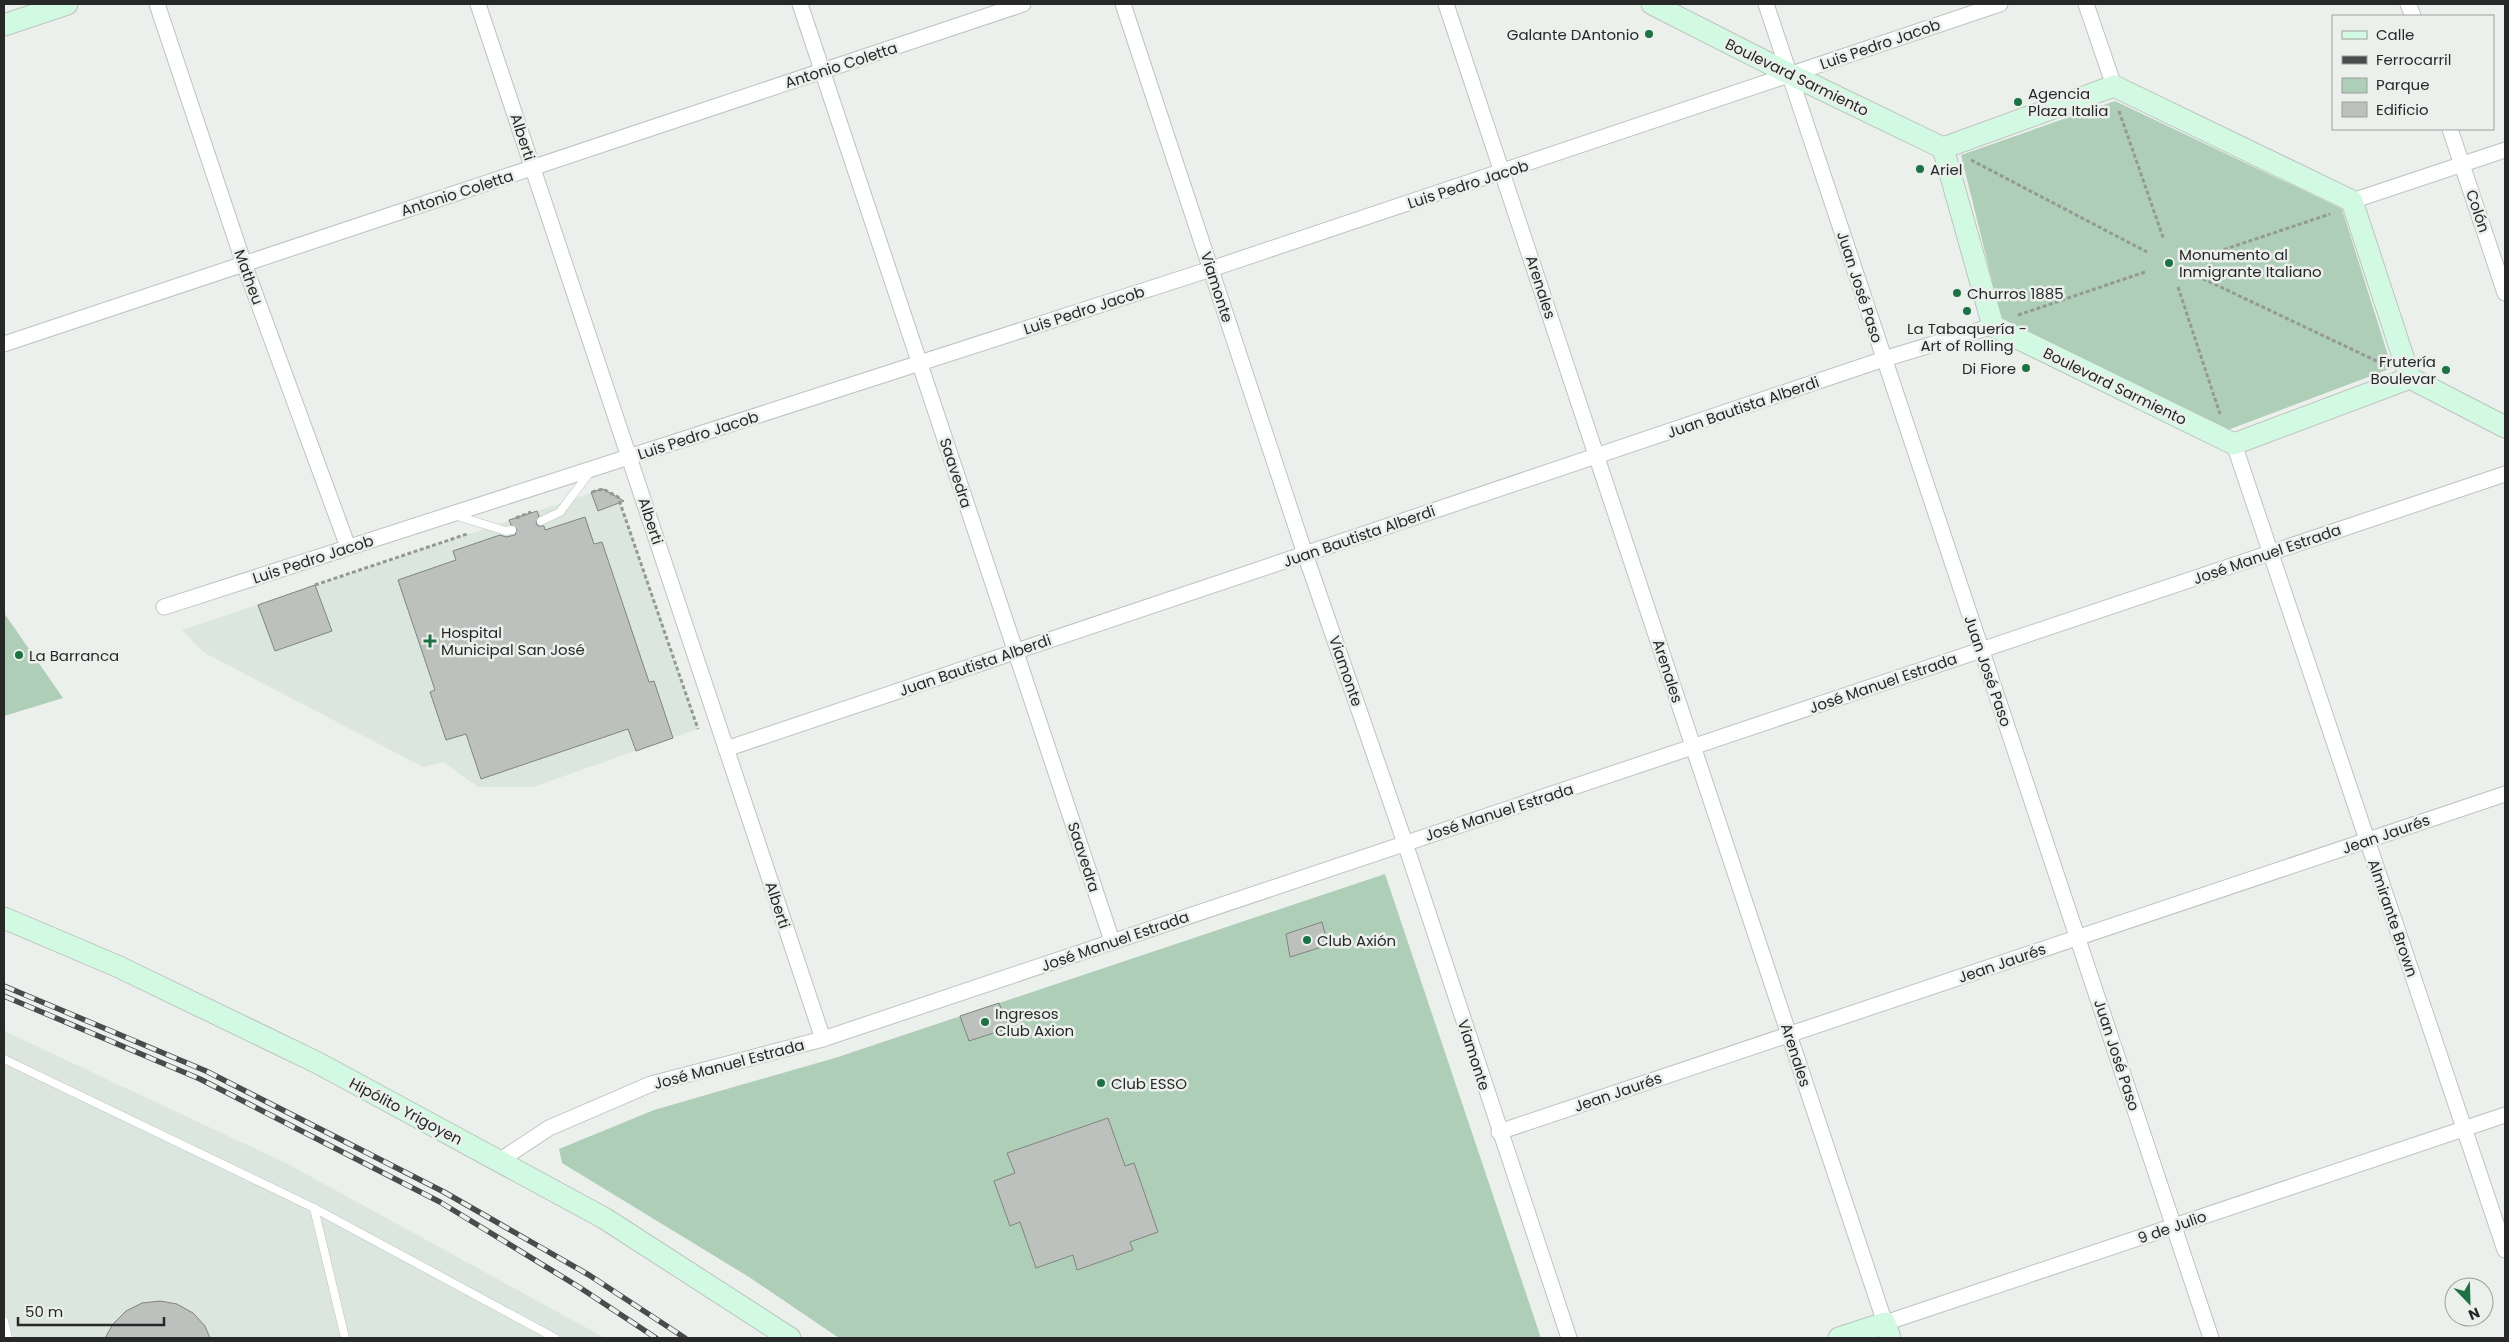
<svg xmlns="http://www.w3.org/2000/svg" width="2509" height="1342" viewBox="0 0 2509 1342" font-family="Poppins,sans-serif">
<rect width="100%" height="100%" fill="#ebf0ec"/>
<g fill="#dbe7de">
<polygon points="603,489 618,497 698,729 533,787 478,787 443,762 423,767 203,652 182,630"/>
<polygon points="4,1031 286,1163 605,1338 4,1338"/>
</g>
<g fill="#aeceb7">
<polygon points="2115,101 2342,209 2392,368 2225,431 2002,321 1961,155"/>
<polygon points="4,613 63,698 4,716"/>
<polygon points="1385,874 1541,1338 839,1338 749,1277 562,1163 559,1149 654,1110 838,1057"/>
</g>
<g fill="#bdc1be" stroke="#808481">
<polygon points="603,489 624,501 598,511 591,492"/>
<polygon points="537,511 539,516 536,523 538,526 544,526 545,530 585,517 594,544 602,542 649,682 654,681 673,738 636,751 628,729 481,779 466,734 446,740 430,692 435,690 398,580 456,560 453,551 500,535 506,537 515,535 517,529 511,525 509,520"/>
<polygon points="315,585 332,631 275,651 258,605"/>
<polygon points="1322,922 1328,945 1290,957 1286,934"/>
<polygon points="999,1003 1009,1028 969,1041 960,1016"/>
<polygon points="1108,1118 1125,1166 1134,1163 1158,1232 1130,1242 1133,1250 1077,1270 1073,1255 1036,1268 1020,1222 1010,1226 994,1181 1015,1173 1007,1153"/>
<polygon points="160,1301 177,1304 193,1313 205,1326 210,1338 105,1338 113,1324 126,1311 142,1303"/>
</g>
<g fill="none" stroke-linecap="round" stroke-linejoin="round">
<defs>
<g id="lane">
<polyline points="454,515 506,531 512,530"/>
<polyline points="541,521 560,512 590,472"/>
<polyline points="4,1059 314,1208 555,1338"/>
<polyline points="314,1208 345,1338"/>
<polyline points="4,1321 8,1338"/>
</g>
<g id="street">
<polyline points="157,4 244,264 348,547"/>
<polyline points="478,4 823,1039"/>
<polyline points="800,4 1112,941"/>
<polyline points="1123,4 1305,554 1405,843 1569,1338"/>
<polyline points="1446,4 1885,1323 2505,1115"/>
<polyline points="1766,4 2211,1338"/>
<polyline points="2086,4 2114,86"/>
<polyline points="2408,4 2413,16"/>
<polyline points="2450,129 2505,293"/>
<polyline points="2352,201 2505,150"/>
<polyline points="4,344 1023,4"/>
<polyline points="2234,444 2505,1250"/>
<polyline points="164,607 1211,269 2000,4"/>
<polyline points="726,749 1884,359 1993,326"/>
<polyline points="1499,1132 2505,794"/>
<polyline points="499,1161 549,1128 651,1084 823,1039 2505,474"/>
</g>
<g id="secondary">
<polyline points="1652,4 1790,74 1943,148 2114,86 2352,201 2410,378 2505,427"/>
<polyline points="4,25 67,4"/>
<polyline points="1943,148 1993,326 2234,444 2410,378"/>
<polyline points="4,918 117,966 318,1063 604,1218 790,1338"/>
<polyline points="1839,1338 1885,1323 1890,1338"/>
</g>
</defs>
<use href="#lane" stroke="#bec3bf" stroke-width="9"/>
<use href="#street" stroke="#bec3bf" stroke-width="17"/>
<use href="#secondary" stroke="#bec3bf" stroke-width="23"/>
<g stroke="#959996" stroke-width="3" stroke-dasharray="4 2.5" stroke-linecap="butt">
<polyline points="2119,111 2164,240"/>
<polyline points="1971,160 2147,252"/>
<polyline points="2193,260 2330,214"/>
<polyline points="2191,273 2385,365"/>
<polyline points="2178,287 2220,414"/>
<polyline points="2018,315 2145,272"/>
<polyline points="592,492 603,489 618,497 698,729"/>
<polyline points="516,518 531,512"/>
<polyline points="315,585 467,534"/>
</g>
<use href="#lane" stroke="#fff" stroke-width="8"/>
<use href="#street" stroke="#fff" stroke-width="15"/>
<use href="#secondary" stroke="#d2fae2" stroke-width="21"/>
<defs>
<g id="rail">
<polyline points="4,986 206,1071 444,1192 589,1275 685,1338"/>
<polyline points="4,996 200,1079 440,1202 579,1287 656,1338"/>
</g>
</defs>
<use href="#rail" stroke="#494c4a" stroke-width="5.5"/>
<use href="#rail" stroke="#ebf0ec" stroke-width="4" stroke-dasharray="11" stroke-linecap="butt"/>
</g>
<g fill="#1d7143" stroke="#ebf0ec" stroke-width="2">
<circle cx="1649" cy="34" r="5"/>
<circle cx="2018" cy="102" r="5"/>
<circle cx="1920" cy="169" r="5"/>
<circle cx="2169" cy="263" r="5"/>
<circle cx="1957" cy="293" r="5"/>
<circle cx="1967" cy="311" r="5"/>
<circle cx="2026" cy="368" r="5"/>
<circle cx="2446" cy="370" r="5"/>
<path d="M427.5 633.5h5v5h5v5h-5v5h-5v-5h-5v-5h5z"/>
<circle cx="19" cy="655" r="5"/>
<circle cx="1307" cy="940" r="5"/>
<circle cx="985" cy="1022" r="5"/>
<circle cx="1101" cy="1083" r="5"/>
</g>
<g text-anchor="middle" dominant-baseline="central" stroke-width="5" stroke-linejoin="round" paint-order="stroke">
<g font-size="15" fill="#272928" stroke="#ebf0ec" text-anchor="start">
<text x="1639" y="34" text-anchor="end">Galante DAntonio</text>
<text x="2028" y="93">Agencia<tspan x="2028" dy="17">Plaza Italia</tspan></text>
<text x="1930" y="169">Ariel</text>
<text x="2179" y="254">Monumento al<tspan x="2179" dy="17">Inmigrante Italiano</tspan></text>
<text x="1967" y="293">Churros 1885</text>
<text x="1967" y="328" text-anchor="middle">La Tabaquería -<tspan x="1967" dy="17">Art of Rolling</tspan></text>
<text x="2436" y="361" text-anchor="end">Frutería<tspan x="2436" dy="17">Boulevar</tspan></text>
<text x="2016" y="368" text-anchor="end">Di Fiore</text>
<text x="441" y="632">Hospital<tspan x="441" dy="17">Municipal San José</tspan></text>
<text x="29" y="655">La Barranca</text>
<text x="1317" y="940">Club Axión</text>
<text x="995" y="1013">Ingresos<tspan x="995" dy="17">Club Axion</tspan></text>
<text x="1111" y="1083">Club ESSO</text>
</g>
<g font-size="15" fill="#272928" stroke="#ebf0ec">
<text transform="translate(1880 44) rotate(-19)">Luis Pedro Jacob</text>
<text transform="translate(841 65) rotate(-18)">Antonio Coletta</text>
<text transform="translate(1797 77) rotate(26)">Boulevard Sarmiento</text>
<text transform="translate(523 137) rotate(72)">Alberti</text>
<text transform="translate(1468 184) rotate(-18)">Luis Pedro Jacob</text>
<text transform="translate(457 193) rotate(-18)">Antonio Coletta</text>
<text transform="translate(2478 211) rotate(71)">Colón</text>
<text transform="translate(249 277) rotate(70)">Matheu</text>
<text transform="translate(1217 287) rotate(72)">Viamonte</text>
<text transform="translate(1541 287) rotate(72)">Arenales</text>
<text transform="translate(1860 287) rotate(72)">Juan José Paso</text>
<text transform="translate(1084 310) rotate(-18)">Luis Pedro Jacob</text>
<text transform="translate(2115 386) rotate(26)">Boulevard Sarmiento</text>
<text transform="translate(1743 407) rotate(-19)">Juan Bautista Alberdi</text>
<text transform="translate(698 435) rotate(-18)">Luis Pedro Jacob</text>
<text transform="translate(956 473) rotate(72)">Saavedra</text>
<text transform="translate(651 521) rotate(72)">Alberti</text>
<text transform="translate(1359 536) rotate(-19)">Juan Bautista Alberdi</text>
<text transform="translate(2267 554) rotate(-19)">José Manuel Estrada</text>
<text transform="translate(313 559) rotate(-18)">Luis Pedro Jacob</text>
<text transform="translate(975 665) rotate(-19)">Juan Bautista Alberdi</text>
<text transform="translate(1346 671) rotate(71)">Viamonte</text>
<text transform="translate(1668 671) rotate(72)">Arenales</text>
<text transform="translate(1988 671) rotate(71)">Juan José Paso</text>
<text transform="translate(1883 683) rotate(-19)">José Manuel Estrada</text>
<text transform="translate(1499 812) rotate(-18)">José Manuel Estrada</text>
<text transform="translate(2386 834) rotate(-19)">Jean Jaurés</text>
<text transform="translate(1084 857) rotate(72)">Saavedra</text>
<text transform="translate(778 905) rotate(72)">Alberti</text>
<text transform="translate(2393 918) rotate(71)">Almirante Brown</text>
<text transform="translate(1115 941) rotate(-19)">José Manuel Estrada</text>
<text transform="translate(2002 963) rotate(-19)">Jean Jaurés</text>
<text transform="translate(1474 1055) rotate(72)">Viamonte</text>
<text transform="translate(1796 1055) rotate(72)">Arenales</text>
<text transform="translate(2117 1055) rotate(72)">Juan José Paso</text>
<text transform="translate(729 1064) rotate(-15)">José Manuel Estrada</text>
<text transform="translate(1618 1092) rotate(-19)">Jean Jaurés</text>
<text transform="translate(406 1111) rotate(28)">Hipólito Yrigoyen</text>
<text transform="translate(2172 1227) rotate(-19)">9 de Julio</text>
</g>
</g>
<rect width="2509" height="1342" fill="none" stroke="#272928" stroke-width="10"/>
<rect x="2332" y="15" width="162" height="115" fill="#ebf0ec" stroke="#9da09e"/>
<rect x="2342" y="31" width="25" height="8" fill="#d2fae2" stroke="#9da09e"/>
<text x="2376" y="40" font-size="15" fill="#272928">Calle</text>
<rect x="2342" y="56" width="25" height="8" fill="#494c4a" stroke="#9da09e"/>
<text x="2376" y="65" font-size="15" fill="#272928">Ferrocarril</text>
<rect x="2342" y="78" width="25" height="15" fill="#aeceb7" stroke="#9da09e"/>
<text x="2376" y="90" font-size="15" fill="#272928">Parque</text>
<rect x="2342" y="102" width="25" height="15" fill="#bdc1be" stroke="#9da09e"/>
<text x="2376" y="115" font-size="15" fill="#272928">Edificio</text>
<g transform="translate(2469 1302) rotate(157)"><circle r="24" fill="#ebf0ec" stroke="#9da09e"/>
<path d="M0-4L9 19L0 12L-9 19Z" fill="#1d7143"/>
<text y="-8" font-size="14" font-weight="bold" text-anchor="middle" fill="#272928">N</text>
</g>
<path d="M18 1317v8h146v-8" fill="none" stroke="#272928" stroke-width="2.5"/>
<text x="25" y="1317" font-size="15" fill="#272928" stroke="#ebf0ec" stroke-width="4" paint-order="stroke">50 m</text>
</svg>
